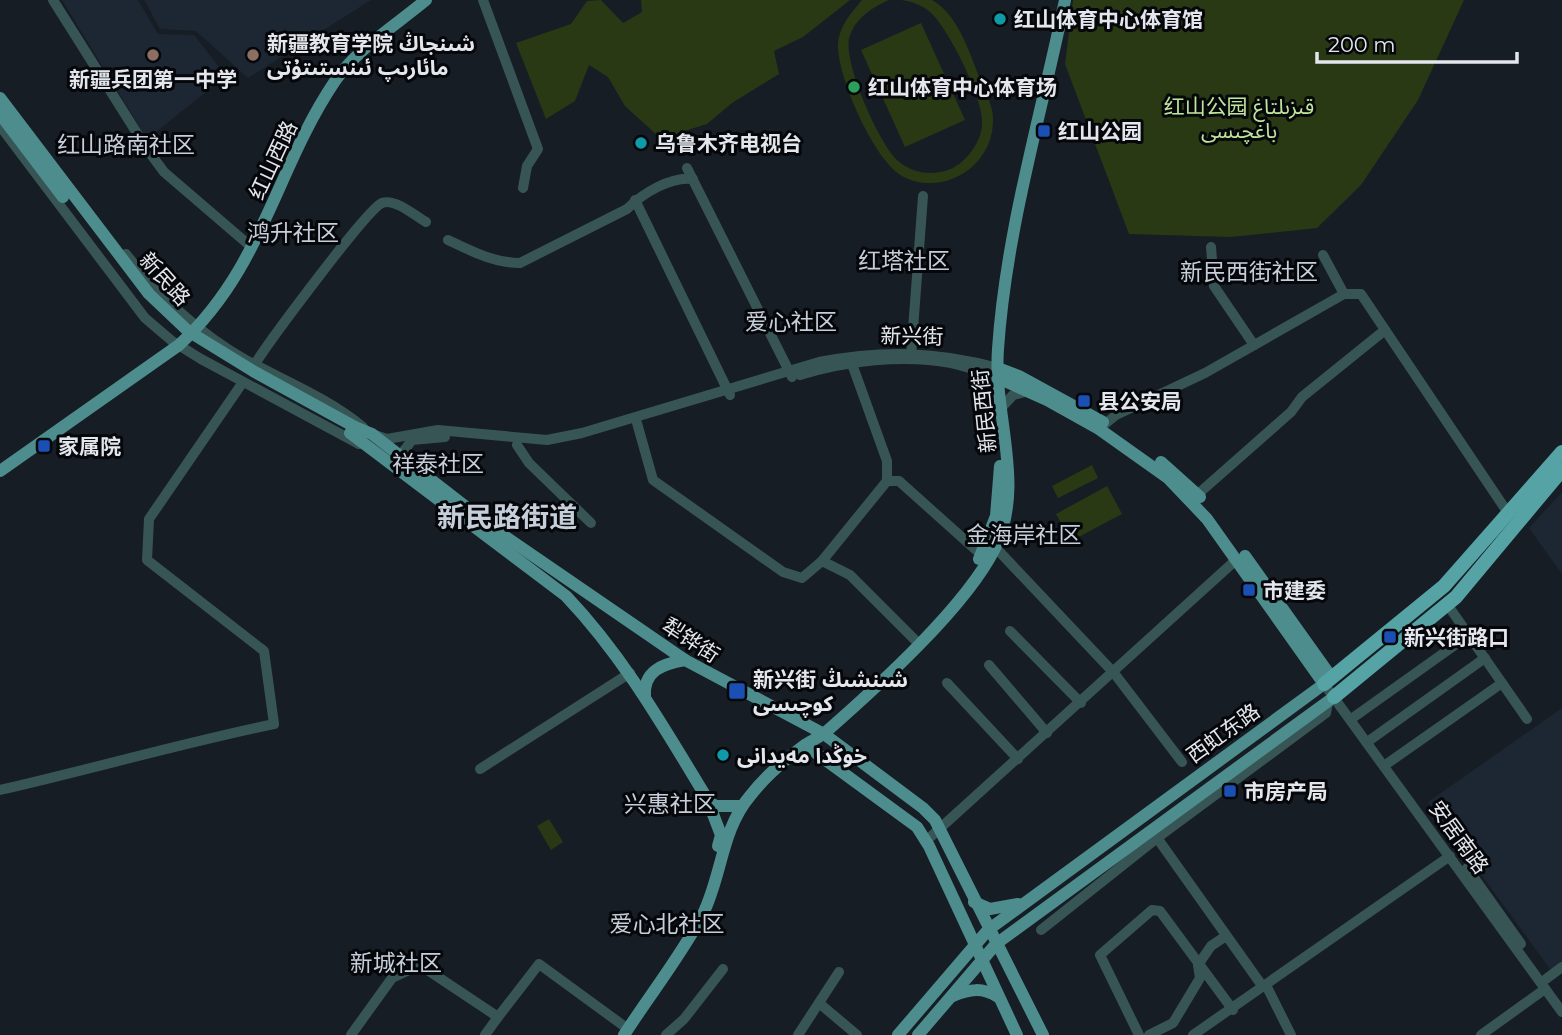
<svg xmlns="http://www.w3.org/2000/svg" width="1562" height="1035" viewBox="0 0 1562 1035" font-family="Montserrat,'Noto Sans Arabic','Noto Sans SC',sans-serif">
<rect width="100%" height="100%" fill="#171d25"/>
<g fill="#1d2633">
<polygon points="62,0 138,0 158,34 194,35 226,76 147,139"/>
<polygon points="144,0 371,0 248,78 196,31 160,29"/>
<polygon points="1562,492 1562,574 1529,528"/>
<polygon points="1562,708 1562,967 1553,973 1428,802"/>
</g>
<g fill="#283914">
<polygon points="601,0 623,23 642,12 641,0 850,0 803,37 774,51 779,74 732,103 707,124 678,133 669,146 625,106 608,77 589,65 575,101 546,119 516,43 571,24 587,1"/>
<path d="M862 0H889C871 8 854 19 849 39 844 64 879 144 898 161 912 173 931 176 948 170 965 164 980 144 982 126 986 103 948 27 930 12 922 5 911 1 901 0H932C960 15 971 59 983 86 987 96 994 109 993 121 993 166 943 198 902 176 874 160 838 78 838 46 838 28 851 13 862 0Z"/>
<polygon points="1073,0 1464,0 1418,100 1361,185 1317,228 1231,237 1129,234 1065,64"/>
<polygon points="921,23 965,120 905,147 861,50"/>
<polygon points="1092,465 1098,478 1058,498 1052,486"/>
<polygon points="1107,486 1122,514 1071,541 1056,514"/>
<polygon points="549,819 563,842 551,850 537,826"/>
</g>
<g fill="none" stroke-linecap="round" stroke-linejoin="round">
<g stroke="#385555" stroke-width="10">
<polyline points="53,0 147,149 164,172 249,245"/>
<polyline points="483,0 538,149 527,166 523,188"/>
<polyline points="0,126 145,318 172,341 201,359 359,444"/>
<polyline points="687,168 792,377"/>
<polyline points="635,200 730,395"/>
<path d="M448 240C471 251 494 263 520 263L627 209C643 193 671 176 693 179"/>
<polyline points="1211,247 1214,286 1254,345"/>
<path d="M126 254C158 295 200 334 246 360 285 381 328 398 363 427"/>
<polyline points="1323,255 1344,294"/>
<polyline points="911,356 923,196"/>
<path d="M255 364C268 343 367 209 382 203 395 198 415 216 426 222"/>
<path d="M800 375C847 361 902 354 951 363 967 366 983 373 998 378"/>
<polyline points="1002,407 1013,395 1029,391"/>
<polyline points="637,423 653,480 783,572 802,578 822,561 887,481 887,461 852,364"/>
<polyline points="1105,424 1116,415 1205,373 1344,294 1361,294 1508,513"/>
<path d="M375 435 387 439 438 430 547 440 582 433 819 362C881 350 937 351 998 368"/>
<polyline points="517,445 529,463 591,523"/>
<polyline points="397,460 412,440 445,437"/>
<polyline points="887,481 899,481 976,550 995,547 1114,673 1182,762"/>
<polyline points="1198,494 1291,412 1302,397 1385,330"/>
<polyline points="822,561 850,575 918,643"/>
<polyline points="1447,604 1527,719"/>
<polyline points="1010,631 1081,703"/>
<polyline points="989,665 1047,733"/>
<polyline points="947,683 1018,759"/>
<polyline points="1324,684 1562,1012"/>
<polyline points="1354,717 1469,635"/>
<polyline points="1370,740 1485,658"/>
<polyline points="1388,763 1502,683"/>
<polyline points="480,769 630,673"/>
<path d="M0 790C92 769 182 743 274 724L264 651 147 560 149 519 243 382"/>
<polyline points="1155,835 1263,987"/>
<polyline points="926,841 1237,559"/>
<polyline points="1467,868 1521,944"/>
<polyline points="1041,930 1157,838 1326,713 1328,702"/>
<polyline points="1546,979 1562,967"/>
<polyline points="1266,985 1291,1035"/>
<polyline points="819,1003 857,1035"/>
<polyline points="351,1035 392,978 420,965 498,1017 539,964 628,1029"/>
<polyline points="485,1035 498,1017"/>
<polyline points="666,1035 684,1019 723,969"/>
<polyline points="798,1035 839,972"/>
<polyline points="1139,1035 1100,955 1152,910 1160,911 1233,1010"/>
<polyline points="1149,1035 1173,1023 1200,978 1198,965 1211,946 1226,936"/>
<polyline points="1193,1035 1450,856"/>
<polyline points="1481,1035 1545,989"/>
</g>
<g stroke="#4e8d8e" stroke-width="12">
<polyline points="998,368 1019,376 1103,422"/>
<polyline points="355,427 372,434 497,531 685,660 824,734 923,808 935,820 1043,1035"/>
<path d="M350 433 566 596C624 657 664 728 708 800L715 806H741"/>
<polyline points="1161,462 1200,497"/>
<path d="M0 471 179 345C263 268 275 170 335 81 357 49 396 25 426 0"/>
<polyline points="1245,556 1332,678"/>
<polyline points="979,559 996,516 1000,466"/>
<path d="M645 697C643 671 662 664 685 660"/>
<polyline points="805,745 917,827 929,846 1017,1035"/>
<polyline points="708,801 721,835 718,846"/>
<polyline points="974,902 990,909 1018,904"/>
<path d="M953 996C970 989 982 987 998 997"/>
<path d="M624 1035C649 996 680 957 702 916 722 877 721 830 750 796 764 778 783 761 802 747 810 741 819 738 827 731 877 687 966 607 995 548 1026 484 993 416 998 349 1006 231 1041 116 1065 0"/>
<polyline points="898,1035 988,930 1324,684 1207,519 1168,478 1099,429 1047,400 998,378"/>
<polyline points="918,1035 996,944 1334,697"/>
</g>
<g stroke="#56a3a5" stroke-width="14">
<polyline points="1324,684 1444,586 1562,452"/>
<polyline points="1334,697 1456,597 1562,470"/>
</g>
<g stroke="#4e8d8e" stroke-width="12">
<polyline points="0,98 149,294 188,331 253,371 355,427"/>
<polyline points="0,114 63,197"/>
</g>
</g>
<g fill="#0f9aa8" stroke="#05070a" stroke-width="2.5">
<circle cx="1000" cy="19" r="7"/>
<circle cx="641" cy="143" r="7"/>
<circle cx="723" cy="755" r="7"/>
</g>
<g fill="#8d6e63" stroke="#05070a" stroke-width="2.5">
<circle cx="153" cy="55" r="7"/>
<circle cx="253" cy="55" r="7"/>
</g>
<circle fill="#2e9e5b" stroke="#05070a" stroke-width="2.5" cx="854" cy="87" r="7"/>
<g fill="#1a4fb4" stroke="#05070a" stroke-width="2.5">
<rect x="1037" y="124" width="14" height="14" rx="3.5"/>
<rect x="1077" y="394" width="14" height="14" rx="3.5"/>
<rect x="37" y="439" width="14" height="14" rx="3.5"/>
<rect x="1242" y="583" width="14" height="14" rx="3.5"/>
<rect x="1383" y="630" width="14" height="14" rx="3.5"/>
<rect x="728" y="682" width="18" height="18" rx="3.5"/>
<rect x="1223" y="784" width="14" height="14" rx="3.5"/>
</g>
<g text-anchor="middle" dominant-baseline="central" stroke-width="6" stroke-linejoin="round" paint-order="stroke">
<g font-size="21" font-weight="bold" fill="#e3e7ed" stroke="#05070a" text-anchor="start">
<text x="1014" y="19">红山体育中心体育馆</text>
<text x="267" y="43">新疆教育学院 شىنجاڭ<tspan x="267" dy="24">مائارىپ ئىنستىتۇتى</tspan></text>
<text x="153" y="79" text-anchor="middle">新疆兵团第一中学</text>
<text x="868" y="87">红山体育中心体育场</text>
<text x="1058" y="131">红山公园</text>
<text x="655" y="143">乌鲁木齐电视台</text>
<text x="1098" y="401">县公安局</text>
<text x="58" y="446">家属院</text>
<text x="1263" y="590">市建委</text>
<text x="1404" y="637">新兴街路口</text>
<text x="753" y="679">新兴街 شىنشىڭ<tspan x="753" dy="24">كوچىسى</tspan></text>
<text x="737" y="755">خوڭدا مەيدانى</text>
<text x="1244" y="791">市房产局</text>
</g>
<g font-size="21" fill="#bfe69b" stroke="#05070a">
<text x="1239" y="106">红山公园 قىزىلتاغ<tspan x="1239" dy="24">باغچىسى</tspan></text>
</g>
<g font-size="21" fill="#e3e7ed" stroke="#05070a">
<text transform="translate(273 160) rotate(-65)">红山西路</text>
<text transform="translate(165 279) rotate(48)">新民路</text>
<text transform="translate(912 336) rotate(1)">新兴街</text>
<text transform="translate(984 411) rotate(-96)">新民西街</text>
<text transform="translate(691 640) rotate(33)">犁铧街</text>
<text transform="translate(1223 733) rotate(-36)">西虹东路</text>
<text transform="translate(1459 837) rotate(54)">安居南路</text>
</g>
<g font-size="23" fill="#c6ceda" stroke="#05070a">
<text x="126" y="145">红山路南社区</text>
<text x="293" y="233">鸿升社区</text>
<text x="904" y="261">红塔社区</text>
<text x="1249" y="272">新民西街社区</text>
<text x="791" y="322">爱心社区</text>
<text x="438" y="464">祥泰社区</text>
<text x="1024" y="535">金海岸社区</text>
<text x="670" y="804">兴惠社区</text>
<text x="667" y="924">爱心北社区</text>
<text x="396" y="963">新城社区</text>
</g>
<g font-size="28" font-weight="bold" fill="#c6ceda" stroke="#05070a">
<text x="507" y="517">新民路街道</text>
</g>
</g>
<path d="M1317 52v10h200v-10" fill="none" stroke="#e3e7ed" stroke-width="3.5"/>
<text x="1328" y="52" font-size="21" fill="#e3e7ed" stroke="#05070a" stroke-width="5" paint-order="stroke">200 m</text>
</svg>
